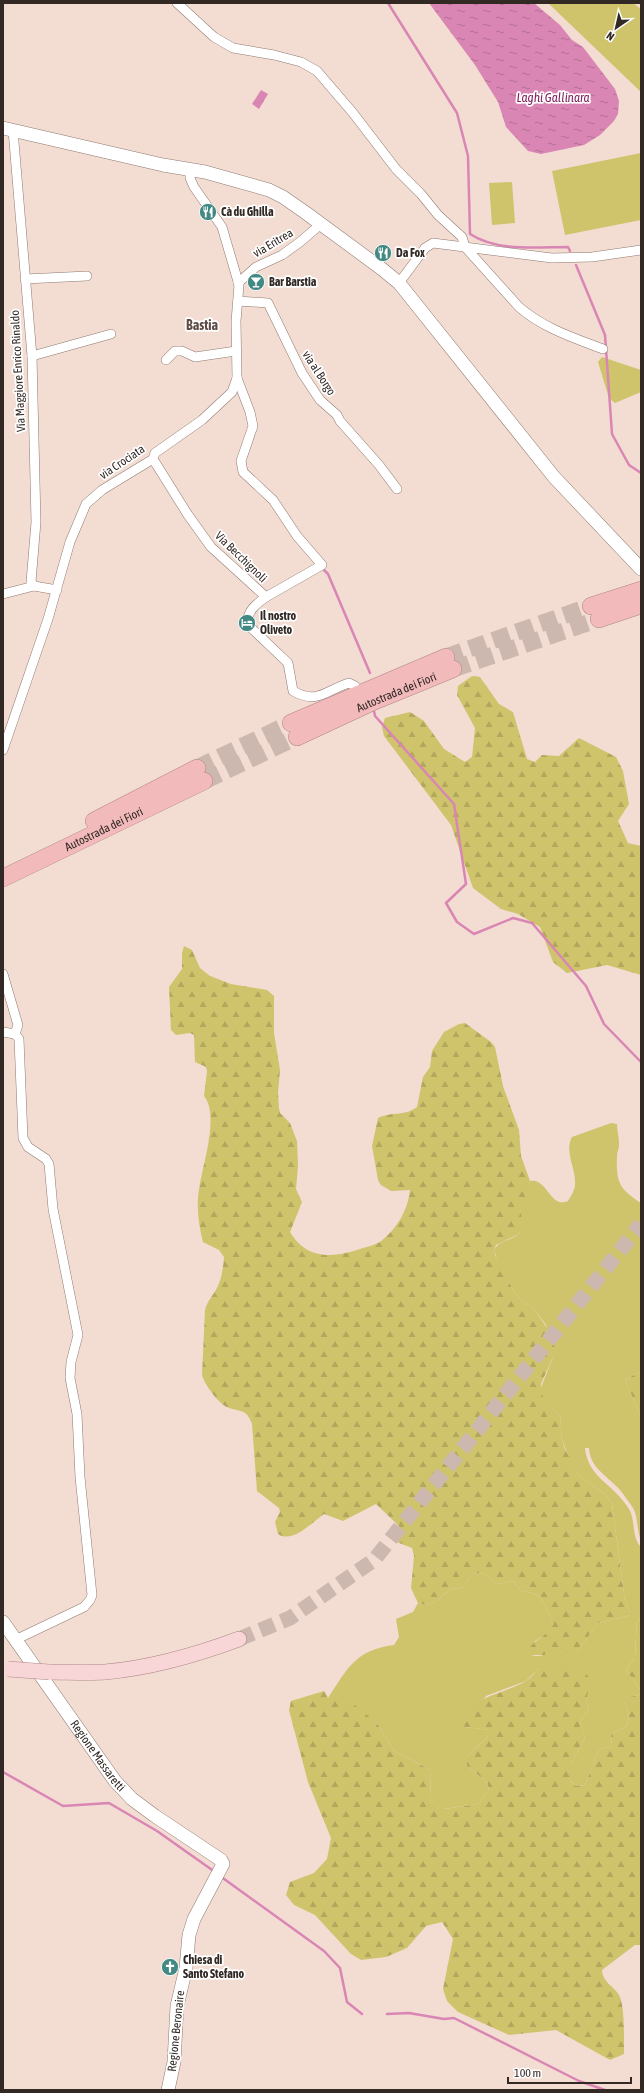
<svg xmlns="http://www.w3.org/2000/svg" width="644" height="2093" viewBox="0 0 644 2093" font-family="'Asap Condensed',sans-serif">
<defs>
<pattern id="forest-firs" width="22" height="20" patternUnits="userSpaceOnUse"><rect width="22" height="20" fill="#cfc46c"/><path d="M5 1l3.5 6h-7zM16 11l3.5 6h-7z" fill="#b2a85d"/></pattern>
<pattern id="water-ripples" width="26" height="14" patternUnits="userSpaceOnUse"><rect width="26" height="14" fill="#da86b4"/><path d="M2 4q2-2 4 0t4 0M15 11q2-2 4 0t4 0" fill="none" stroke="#b16e92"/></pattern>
</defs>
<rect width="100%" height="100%" fill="#f3dcd2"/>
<g fill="#cfc46c">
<polygon points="548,3 633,3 641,9 641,92"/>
<polygon points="641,153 641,220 565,235 552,171"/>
<polygon points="512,182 515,223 492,225 489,183"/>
<polygon points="602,357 641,370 641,392 615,403 609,398 598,362"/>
<path d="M611 1123 617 1124C617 1131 619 1137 619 1143 620 1147 617 1151 617 1156 616 1182 619 1189 641 1203V1371L625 1380 641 1417V1541C636 1529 639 1515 631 1505 626 1498 621 1490 615 1485 603 1473 590 1466 589 1448H585C588 1478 614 1484 629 1509 636 1521 631 1537 641 1547V1619L637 1620 635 1656 626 1670 641 1691 639 1695 626 1698 624 1702 629 1715 627 1726 611 1734 612 1747 599 1749 585 1785 576 1786 570 1780V1765L585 1738 580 1722 589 1709 586 1702 590 1679 539 1668 526 1681 486 1696 465 1727 490 1730 487 1738 467 1756V1766L487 1782 489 1790 478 1804 444 1809 430 1800 431 1770 394 1751 377 1723 328 1698C348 1668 355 1650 394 1645L399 1637 396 1619 413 1612 418 1603 426 1605 435 1602 449 1590 463 1587 472 1574 484 1573 496 1584 514 1581 521 1591C545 1593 545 1604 553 1625L549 1632 535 1641 531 1655C542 1659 549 1651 560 1649 565 1648 572 1651 577 1652L598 1623 631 1615 625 1601 612 1504 605 1494 579 1476 571 1463 562 1439 560 1416 542 1396 540 1390 553 1357 546 1325 535 1310 520 1299 513 1290 499 1266 494 1250C499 1240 510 1241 517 1235 526 1227 520 1217 520 1208 520 1203 529 1188 530 1181 547 1177 550 1209 568 1201 571 1196 575 1190 575 1184 576 1168 564 1152 572 1137Z"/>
</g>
<g fill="url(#forest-firs)">
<polygon points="472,676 480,677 499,704 513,712 527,759 535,762 542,755 559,756 579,738 616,757 623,771 629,804 618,821 628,843 641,846 641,975 607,965 567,973 553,962 540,927 518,914 501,909 473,888 451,825 384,736 382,727 385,718 410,712 424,721 444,749 465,762 472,757 475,728 457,695 458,686"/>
<path d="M184 946 192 950 200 968 210 976 231 984 267 990 274 996V1033L280 1070 278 1093 279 1108 280 1113 290 1123 297 1141 298 1166 296 1189 302 1202 290 1232C307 1260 333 1258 360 1249 366 1247 375 1245 380 1242 397 1229 408 1210 410 1190L391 1191 381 1185 378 1180 372 1146 378 1118C393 1111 403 1117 417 1107L423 1077 430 1067 432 1051 444 1032 459 1024 465 1023 491 1042 495 1047 503 1086 519 1130 521 1156 530 1181 528 1192 520 1207 523 1225 521 1230 517 1235 496 1245 494 1250 495 1255 513 1290 520 1299 535 1310 555 1340 553 1357 541 1384 542 1395 560 1416 562 1439 565 1449 579 1476 605 1494 612 1504 625 1601 631 1615 598 1623 577 1652 568 1653 561 1649 544 1655H531L530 1647C537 1638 548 1635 553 1625 545 1604 545 1593 521 1591L514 1581 496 1584 484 1573 472 1574 463 1587 449 1590 435 1602 426 1605 418 1603 411 1588 414 1556 412 1548 394 1541 393 1537 398 1531 399 1526 376 1504 343 1521 324 1514C312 1522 293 1544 278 1534L275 1522 280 1512 279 1508 257 1491 252 1424C246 1407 240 1413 227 1407 219 1404 204 1384 202 1375L205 1310C207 1301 213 1296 217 1288 222 1278 223 1268 224 1257L219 1250 203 1242C199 1226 196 1206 199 1190 202 1166 220 1116 204 1096L207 1071 206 1067 195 1062 194 1035 190 1033 176 1035 171 1030 169 987 182 969V953Z"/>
<polygon points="641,1371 641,1417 625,1380"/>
<path d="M641 1619V1945H635L602 1970C603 1983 613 1985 619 1995 625 2005 624 2041 624 2054L610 2060 556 2030 509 2035 458 2012 447 2001 443 1989 453 1939 442 1922 426 1926 407 1948 386 1957 361 1960 351 1954 315 1915 294 1905 286 1895 290 1882 314 1873 327 1859 331 1838 308 1782 289 1710 291 1701 324 1691 328 1698 345 1697 377 1723 394 1751 431 1770 430 1800 445 1809 478 1804 489 1790 487 1782 467 1766V1756L487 1738 489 1730 465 1727 460 1720C477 1694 502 1695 526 1681 531 1678 535 1672 539 1668H580L591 1679 586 1702 589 1709 580 1722 585 1738 570 1765V1780L576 1786 585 1785 599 1749 612 1747 611 1734 627 1726 629 1715 624 1702 625 1698 639 1695 641 1691 626 1670 635 1656 637 1620Z"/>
</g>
<g fill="url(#water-ripples)">
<polygon points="429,3 534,3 560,25 572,40 583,47 615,89 619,101 618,114 614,121 600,135 584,145 541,154 528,151 506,127 498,102 475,65"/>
<polygon points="261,90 268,94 259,109 252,104"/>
</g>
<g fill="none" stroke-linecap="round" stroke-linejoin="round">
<g stroke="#da86b4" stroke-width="2.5">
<path d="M388 3 457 113 468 156 470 234C498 252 536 247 568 247L570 251"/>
<polyline points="576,265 605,335 612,434 629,465 641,473"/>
<polyline points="324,570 328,574 370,673"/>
<polyline points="374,711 375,716 454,804 466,884 446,903 457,922 474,934 513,918 532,923 586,986 604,1024 641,1062"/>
<polyline points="3,1772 63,1806 109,1803 157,1831 215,1872"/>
<polyline points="220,1876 324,1951 340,1968 347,2002 362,2014"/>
<polyline points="387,2014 409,2013 444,2019 454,2018 579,2081 605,2090"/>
</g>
<polyline stroke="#ccb8af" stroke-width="15" stroke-dasharray="15 8" stroke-linecap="butt" points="239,1639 290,1618 374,1560 641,1224"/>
<g stroke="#ccb8af" stroke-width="17" stroke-dasharray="17 8" stroke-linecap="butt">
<polyline points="446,657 591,606"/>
<polyline points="453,669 599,619"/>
<polyline points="197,768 291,723"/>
<polyline points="204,781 297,737"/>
</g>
<defs>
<g id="street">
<path d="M177 3 214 37 233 48 274 55 301 62 317 71 353 113 396 169 421 194 438 215 462 237 465 247 519 307C543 328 574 338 603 349"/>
<polyline points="13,130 32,356 36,522 31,582 34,586 57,590"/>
<polyline points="25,279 87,276"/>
<polyline points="238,283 256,267 282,255 300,242 321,224"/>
<polyline points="399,283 425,248 433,243 552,258 592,257 641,250"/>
<polyline points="238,301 268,303 302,373 320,400 337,415 340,421 379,465 397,489"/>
<polyline points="32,356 111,334"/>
<polyline points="166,360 175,351 182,351 195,357 236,351"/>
<polyline points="153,459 188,515 211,547 266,597 322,565 297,536 273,500 243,472 241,461 253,426 250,412 237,378 236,321 239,285 222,227 194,187 190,178 190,170"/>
<polyline points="3,594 34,586"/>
<path d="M266 597C256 604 247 611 247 624L288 663 293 691C318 705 326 690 349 683L355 686"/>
<polyline points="3,750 48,619 70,542 86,504 102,490 153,459 155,453 202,420 232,392 237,378"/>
<polyline points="3,974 18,1025 15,1034"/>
<polyline points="3,1032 15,1034 19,1039 23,1138 28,1147 46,1159 49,1164 53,1209 78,1335 71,1362 70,1378 77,1414 80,1477 92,1595 90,1600 84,1607 15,1640"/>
</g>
<g id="secondary">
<polyline points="3,128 163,165 205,172 269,190 283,197 306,213 382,269 399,283 554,477 641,569"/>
<path id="s1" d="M3 1622 115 1781 132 1799 155 1816 221 1860 223 1864 194 1919 189 1935 186 1968 177 2006 174 2062 168 2090"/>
</g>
<path id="primary" d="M49 1672C68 1672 87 1673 105 1672 151 1668 196 1655 239 1639"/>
<g id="highway">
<polyline points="591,606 641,590"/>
<polyline points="599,619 641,605"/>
<polyline points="291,723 446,657"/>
<path id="s2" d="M297 737 370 703 453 669"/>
<polyline points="94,821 197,768"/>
<path id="s3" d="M3 878 204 781"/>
</g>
</defs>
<use href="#street" stroke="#8f7a71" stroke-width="10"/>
<use href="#secondary" stroke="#8f7a71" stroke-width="14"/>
<use href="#primary" stroke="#af8787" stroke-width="16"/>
<use href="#highway" stroke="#af8787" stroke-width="18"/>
<use href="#street" stroke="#fff" stroke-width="9"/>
<use href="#secondary" stroke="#fff" stroke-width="13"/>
<use href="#primary" stroke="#f8d6d7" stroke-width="15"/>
<use href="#highway" stroke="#f3babc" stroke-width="17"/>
<defs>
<polyline id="primary-bridge" points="8,1669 49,1672"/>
</defs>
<use href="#primary-bridge" stroke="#af8787" stroke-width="16" stroke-linecap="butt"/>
<use href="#primary-bridge" stroke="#f8d6d7" stroke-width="15"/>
</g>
<defs>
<symbol id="restaurant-disc" viewBox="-11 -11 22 22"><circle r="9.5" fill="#428984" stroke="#fff"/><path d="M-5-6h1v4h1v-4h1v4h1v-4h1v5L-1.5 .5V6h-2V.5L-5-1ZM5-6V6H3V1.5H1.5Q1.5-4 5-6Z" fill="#fff"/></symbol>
<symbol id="bar-disc" viewBox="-11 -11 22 22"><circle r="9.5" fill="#428984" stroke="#fff"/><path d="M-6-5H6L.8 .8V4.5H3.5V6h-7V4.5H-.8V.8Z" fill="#fff"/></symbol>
<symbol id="hotel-disc" viewBox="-11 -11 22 22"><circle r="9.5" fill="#428984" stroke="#fff"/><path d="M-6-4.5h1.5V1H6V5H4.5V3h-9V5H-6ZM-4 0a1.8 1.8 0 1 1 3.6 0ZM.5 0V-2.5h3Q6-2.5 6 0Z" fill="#fff"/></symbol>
<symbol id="church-disc" viewBox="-11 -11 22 22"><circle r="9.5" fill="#428984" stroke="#fff"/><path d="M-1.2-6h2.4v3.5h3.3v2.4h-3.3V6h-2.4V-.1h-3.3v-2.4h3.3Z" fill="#fff"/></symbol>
</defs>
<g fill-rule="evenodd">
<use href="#restaurant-disc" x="198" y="202" width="20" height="20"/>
<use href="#restaurant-disc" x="373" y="243" width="20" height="20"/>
<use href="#bar-disc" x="246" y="272" width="20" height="20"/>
<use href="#hotel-disc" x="237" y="613" width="20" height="20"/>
<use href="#church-disc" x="160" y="1957" width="20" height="20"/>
</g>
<g text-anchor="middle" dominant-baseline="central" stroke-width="3.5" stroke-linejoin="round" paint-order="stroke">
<g font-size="12" font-weight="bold" fill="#322925" stroke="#fff" text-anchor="start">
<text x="221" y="212">Cà du Ghilla</text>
<text x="396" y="253">Da Fox</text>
<text x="269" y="282">Bar Barstia</text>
<text x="260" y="616">Il nostro<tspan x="260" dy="14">Oliveto</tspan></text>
<text x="183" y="1960">Chiesa di<tspan x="183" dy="14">Santo Stefano</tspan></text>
</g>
<g font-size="12" fill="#322925" stroke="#fff">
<text transform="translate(273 243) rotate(-31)">via Eritrea</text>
<text transform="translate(18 371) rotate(-93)">Via Maggiore Enrico Rinaldo</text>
<text transform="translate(319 373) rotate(57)">via al Borgo</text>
<text transform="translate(122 462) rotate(-34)">via Crociata</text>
<text transform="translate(241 557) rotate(44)">Via Becchignoli</text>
<text stroke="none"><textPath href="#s2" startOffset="109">Autostrada dei Fiori</textPath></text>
<text stroke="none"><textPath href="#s3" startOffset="112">Autostrada dei Fiori</textPath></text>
<text stroke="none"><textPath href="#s1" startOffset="164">Regione Massaretti</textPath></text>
<text transform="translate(176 2031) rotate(-84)">Regione Beronaire</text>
</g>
<g font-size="13" font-style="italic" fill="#801e5c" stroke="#fff">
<text x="553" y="97">Laghi Gallinara</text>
</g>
<g font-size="14" font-weight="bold" fill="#604e45" stroke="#fff">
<text x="202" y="325">Bastia</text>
</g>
</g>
<rect width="644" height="2093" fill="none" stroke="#322925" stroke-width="8"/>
<g transform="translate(616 28) rotate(214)" stroke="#ffffff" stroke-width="3" paint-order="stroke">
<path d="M0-3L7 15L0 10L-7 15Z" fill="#322925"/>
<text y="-6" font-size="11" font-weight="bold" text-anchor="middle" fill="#322925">N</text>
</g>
<path d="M508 2077v6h123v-6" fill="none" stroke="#322925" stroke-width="2"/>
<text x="514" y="2077" font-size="12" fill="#322925" stroke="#ffffff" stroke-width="3" paint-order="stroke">100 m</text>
</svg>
